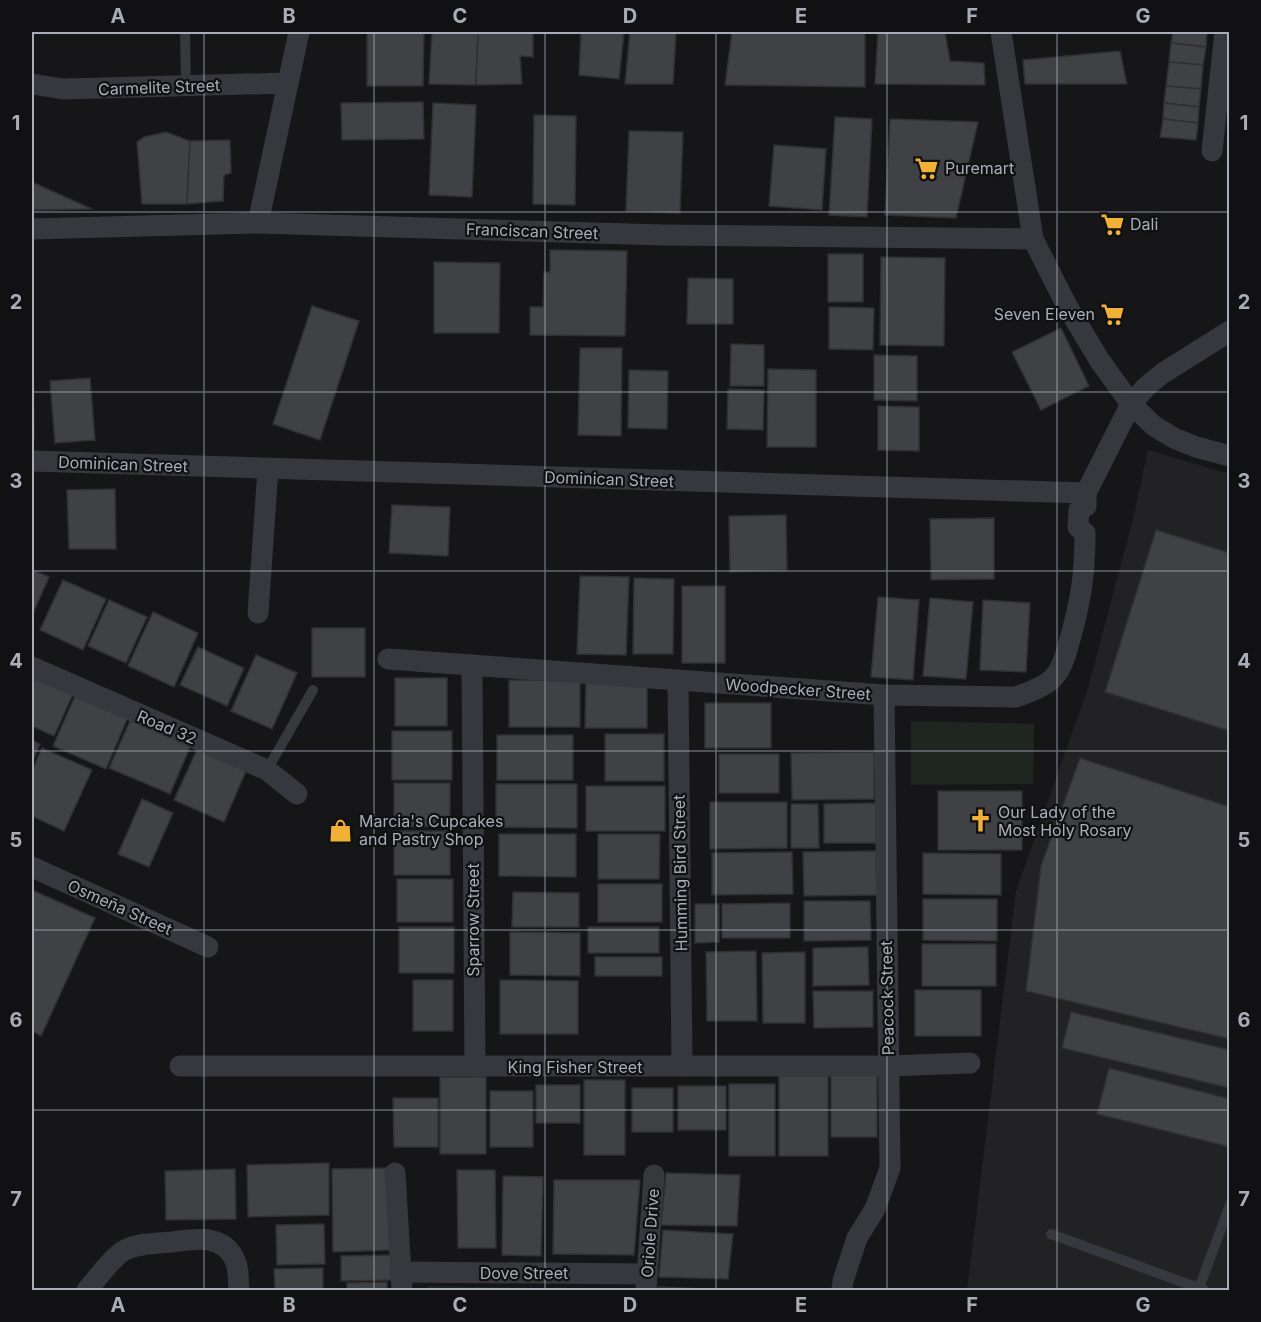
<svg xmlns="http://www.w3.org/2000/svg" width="1261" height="1322" viewBox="0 0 1261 1322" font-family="Inter,sans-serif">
<rect width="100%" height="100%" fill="#161618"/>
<polygon fill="#222225" points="1148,450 1229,474 1229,1290 967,1290 1016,891 1088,688 1134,515"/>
<g fill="#1e261f">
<polygon points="911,721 1034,724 1033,784 911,785"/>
<polygon points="427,1286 541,1288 541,1290 427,1290"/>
</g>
<g fill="#404145" stroke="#303034" stroke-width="1.5">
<polygon points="367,32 424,32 423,86 367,86"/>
<polygon points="432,32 478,32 476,85 429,84"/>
<polygon points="478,32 533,32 533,57 520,56 522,84 476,85"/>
<polygon points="581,32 624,32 619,79 579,75"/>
<polygon points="630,32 676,32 673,84 625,84"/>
<polygon points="732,32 865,32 865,87 725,85"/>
<polygon points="878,32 945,32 950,61 984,63 985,85 875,84"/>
<polygon points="1173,32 1207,32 1206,47 1171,43"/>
<polygon points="1171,43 1206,47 1203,65 1169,62"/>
<polygon points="1120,51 1127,84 1025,84 1023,60"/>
<polygon points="1169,62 1203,65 1201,89 1166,86"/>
<polygon points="1166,86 1201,89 1199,107 1164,103"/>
<polygon points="423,102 424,139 342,140 341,103"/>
<polygon points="433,103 476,105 472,197 429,195"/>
<polygon points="1164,103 1199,107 1198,123 1163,119"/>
<polygon points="534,115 576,116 575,205 533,204"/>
<polygon points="835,117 872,119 867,217 829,215"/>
<polygon points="890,119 978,122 956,218 885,215"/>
<polygon points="1163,119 1198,123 1196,140 1160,137"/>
<polygon points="629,131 683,132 680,213 626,211"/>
<polygon points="166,132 190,141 187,204 142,204 137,142 144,137"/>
<polygon points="230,140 231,173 224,175 223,201 187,204 190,141"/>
<polygon points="774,145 826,149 822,210 769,206"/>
<polygon points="32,182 92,209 32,210"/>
<polygon points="550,250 627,251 625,336 530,335 530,307 543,307 544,272 550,272"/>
<rect x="828" y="254" width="35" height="48"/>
<polygon points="881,257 945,258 944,346 880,345"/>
<polygon points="434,262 500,263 499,333 434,333"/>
<polygon points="688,278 733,279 733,324 687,324"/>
<polygon points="312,306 359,321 320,440 273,424"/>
<polygon points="829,307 874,308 873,350 829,349"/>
<polygon points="1061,328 1089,386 1041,410 1012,352"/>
<polygon points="32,342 33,342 34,439 32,439"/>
<polygon points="731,344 764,345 764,386 730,386"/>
<polygon points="580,348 622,348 621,436 578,435"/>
<polygon points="874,355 917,356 917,401 874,400"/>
<polygon points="768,369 816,370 816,447 767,447"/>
<polygon points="629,370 668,371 667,429 628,428"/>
<polygon points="90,378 95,440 55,443 50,381"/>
<polygon points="728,389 764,390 763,430 727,429"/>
<polygon points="878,406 919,407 919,451 878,450"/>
<polygon points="115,489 116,549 69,549 67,490"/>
<polygon points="392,505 450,507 448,556 389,553"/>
<polygon points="786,515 787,570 730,572 729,516"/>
<polygon points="994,518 994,579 931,580 930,519"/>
<polygon points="1156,530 1230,553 1230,731 1105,692"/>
<polygon points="32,570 49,577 32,616"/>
<polygon points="580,576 629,577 626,655 577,654"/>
<polygon points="634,578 674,579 673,654 633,654"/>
<polygon points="63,580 106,599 83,650 40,630"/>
<rect x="682" y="586" width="43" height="77"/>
<polygon points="878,597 919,600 913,680 871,677"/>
<polygon points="930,598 973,602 966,679 923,676"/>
<polygon points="109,600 147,617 126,663 88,646"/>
<polygon points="983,600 1030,603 1026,672 980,670"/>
<polygon points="153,612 198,633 174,687 128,666"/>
<rect x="312" y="628" width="53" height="49"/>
<polygon points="198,647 244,668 227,706 180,685"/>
<polygon points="256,655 297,673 272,729 231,711"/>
<polygon points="35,678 73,694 54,736 32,726 32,685"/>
<rect x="395" y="678" width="52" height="48"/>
<polygon points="586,679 647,680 647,728 585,728"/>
<polygon points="509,680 580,681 580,727 509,727"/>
<polygon points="76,694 128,717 106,769 53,746"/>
<rect x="705" y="703" width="66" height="45"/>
<polygon points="131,719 191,745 170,794 109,768"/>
<rect x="392" y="731" width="60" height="49"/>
<rect x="605" y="734" width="59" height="47"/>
<rect x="497" y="735" width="76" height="45"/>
<polygon points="32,740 40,744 32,763"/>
<polygon points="200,743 249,764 224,822 174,800"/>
<polygon points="42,748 92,770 64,831 32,816 32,771"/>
<polygon points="874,752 874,799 792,800 791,753"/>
<rect x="719" y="754" width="60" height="39"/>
<polygon points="1080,758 1230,807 1230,1039 1026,991 1041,866"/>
<polygon points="394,783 450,783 450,826 394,827"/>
<polygon points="496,784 577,784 577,828 496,827"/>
<rect x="586" y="786" width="79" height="45"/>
<rect x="938" y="791" width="84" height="59"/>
<polygon points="142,799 173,813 149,867 118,854"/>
<polygon points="710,802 787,802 787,848 710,849"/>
<polygon points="876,803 876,843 824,843 824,804"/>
<polygon points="791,804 818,804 819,848 791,848"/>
<rect x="394" y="831" width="56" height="44"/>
<polygon points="499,834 576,834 576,877 499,876"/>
<polygon points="598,834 660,834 659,879 598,879"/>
<polygon points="876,851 877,895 804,896 803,852"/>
<polygon points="792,852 793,894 712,895 712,853"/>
<polygon points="923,853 1001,854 1001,895 923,894"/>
<rect x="397" y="879" width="56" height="43"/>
<rect x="598" y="884" width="64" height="38"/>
<polygon points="32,890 95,918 41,1036 32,1031"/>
<polygon points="513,892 579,893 579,927 512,927"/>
<polygon points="923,899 997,899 997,941 923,940"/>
<polygon points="804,901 870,901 871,940 804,941"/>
<polygon points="790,903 790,938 722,938 722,904"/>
<polygon points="695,904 719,904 719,942 695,943"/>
<rect x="399" y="927" width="55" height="46"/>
<rect x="588" y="927" width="71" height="26"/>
<polygon points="510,932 580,933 580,976 510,975"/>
<rect x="922" y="944" width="74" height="42"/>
<polygon points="868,947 869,985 813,986 813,948"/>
<polygon points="756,951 757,1021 707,1021 706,952"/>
<polygon points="805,952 805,1023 763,1023 762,953"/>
<rect x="595" y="957" width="67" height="19"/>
<rect x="413" y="980" width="40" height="51"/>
<polygon points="500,980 578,981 578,1034 500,1034"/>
<rect x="915" y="990" width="66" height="46"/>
<polygon points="813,991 873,991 873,1027 814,1028"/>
<polygon points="1071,1012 1230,1050 1230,1088 1062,1048"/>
<polygon points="1109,1068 1230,1099 1230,1147 1097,1114"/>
<rect x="831" y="1075" width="46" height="62"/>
<rect x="779" y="1076" width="49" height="80"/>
<rect x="440" y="1077" width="46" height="77"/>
<rect x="584" y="1080" width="41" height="75"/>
<rect x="729" y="1084" width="46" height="72"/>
<rect x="536" y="1085" width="44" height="38"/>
<rect x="678" y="1086" width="48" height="44"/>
<rect x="632" y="1088" width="41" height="44"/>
<rect x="490" y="1091" width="43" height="56"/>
<polygon points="393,1098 438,1098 438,1147 394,1147"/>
<polygon points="329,1163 329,1215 248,1217 247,1165"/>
<polygon points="390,1168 392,1250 333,1252 332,1169"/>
<polygon points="235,1169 236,1219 166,1220 165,1171"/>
<polygon points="457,1170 495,1170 496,1248 458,1248"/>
<polygon points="666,1173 740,1175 737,1226 661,1225"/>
<polygon points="503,1176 543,1177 541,1256 502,1255"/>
<polygon points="554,1180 640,1180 634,1255 553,1254"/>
<polygon points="324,1224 325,1264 277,1265 276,1225"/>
<polygon points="663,1230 733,1234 728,1279 659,1277"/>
<polygon points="394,1255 394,1280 341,1281 341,1256"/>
<polygon points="323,1268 323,1290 275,1290 274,1269"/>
<polygon points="387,1282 387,1290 347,1290 347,1283"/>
<polygon points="658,1287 728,1290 658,1290"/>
</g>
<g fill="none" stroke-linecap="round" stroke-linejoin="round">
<g stroke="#37383d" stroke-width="10">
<polyline points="185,32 186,86"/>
<polyline points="267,770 313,690"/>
<polyline points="1051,1234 1204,1290"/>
<polyline points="1199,1288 1230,1205"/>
</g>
<g stroke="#37383d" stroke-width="21">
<polyline points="1001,32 1033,239 1068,308 1100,361 1131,404 1154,426 1174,438 1196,447 1230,456"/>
<polyline points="32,84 63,89 288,83"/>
<polyline points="1212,151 1225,32"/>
<polyline points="258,223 299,32"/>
<polyline points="32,229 258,223 663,235 1033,239"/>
<polyline points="32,461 1086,493 1131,404 1146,387 1163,373 1230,331"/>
<polyline points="258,613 268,469"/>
<path d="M388 659 884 695 1016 697C1027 693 1040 689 1050 681 1062 671 1066 654 1070 639 1081 601 1085 572 1085 533L1078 527 1079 510 1086 506V493"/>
<polyline points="472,665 475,1067"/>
<polyline points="32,667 267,770 297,794"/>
<polyline points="678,680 682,1066"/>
<polyline points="32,867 208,947"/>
<polyline points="180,1066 887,1066 970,1063"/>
<polyline points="395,1173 402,1290"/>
<polyline points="401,1272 647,1274"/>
<path d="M87 1290C96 1280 114 1255 125 1250 139 1243 157 1243 171 1242 196 1239 225 1233 236 1263 239 1271 238 1282 239 1290"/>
<polyline points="646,1290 654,1175"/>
<polyline points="842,1290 843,1281 857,1238 875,1209 890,1168 884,695"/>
</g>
</g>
<path fill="none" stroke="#a8adb8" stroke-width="1.5" stroke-opacity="0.55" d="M204 32V1290M374 32V1290M545 32V1290M716 32V1290M887 32V1290M1057 32V1290M32 212H1230M32 392H1230M32 571H1230M32 751H1230M32 930H1230M32 1110H1230"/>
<defs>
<symbol id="supermarket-bare" viewBox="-9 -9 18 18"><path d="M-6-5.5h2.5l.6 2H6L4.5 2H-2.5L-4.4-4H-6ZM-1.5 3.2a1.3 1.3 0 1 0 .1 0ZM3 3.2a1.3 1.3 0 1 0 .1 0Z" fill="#f2b134" stroke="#111113" stroke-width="2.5" paint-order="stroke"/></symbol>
<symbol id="church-bare" viewBox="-9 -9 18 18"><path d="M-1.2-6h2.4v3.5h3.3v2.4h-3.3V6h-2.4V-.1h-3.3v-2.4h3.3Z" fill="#f2b134" stroke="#111113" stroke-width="2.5" paint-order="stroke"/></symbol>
<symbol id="shop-bare" viewBox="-9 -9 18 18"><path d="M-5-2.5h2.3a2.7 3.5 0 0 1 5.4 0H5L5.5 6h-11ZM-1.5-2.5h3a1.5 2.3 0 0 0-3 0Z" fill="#f2b134" stroke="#111113" stroke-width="2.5" paint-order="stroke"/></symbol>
</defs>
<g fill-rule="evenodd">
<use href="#supermarket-bare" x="910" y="152" width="33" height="33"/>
<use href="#supermarket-bare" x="1096" y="208" width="33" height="33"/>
<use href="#supermarket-bare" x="1096" y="298" width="33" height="33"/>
<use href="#church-bare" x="964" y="804" width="33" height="33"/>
<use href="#shop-bare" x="324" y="814" width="33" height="33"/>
</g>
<g text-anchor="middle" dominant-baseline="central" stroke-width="4.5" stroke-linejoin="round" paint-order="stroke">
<g font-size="16" fill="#a8adb8" stroke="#111113">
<text transform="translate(159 87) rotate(-2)">Carmelite Street</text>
<text transform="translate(532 231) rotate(2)">Franciscan Street</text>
<text transform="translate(123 464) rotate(2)">Dominican Street</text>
<text transform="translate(609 479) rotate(2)">Dominican Street</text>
<text transform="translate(798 689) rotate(4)">Woodpecker Street</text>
<text transform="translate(167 727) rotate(23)">Road 32</text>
<text transform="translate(680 873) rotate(-91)">Humming Bird Street</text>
<text transform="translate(120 907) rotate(24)">Osmeña Street</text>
<text transform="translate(473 920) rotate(-90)">Sparrow Street</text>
<text transform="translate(887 998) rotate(-91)">Peacock Street</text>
<text x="575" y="1067">King Fisher Street</text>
<text transform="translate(650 1233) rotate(-86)">Oriole Drive</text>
<text x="524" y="1273">Dove Street</text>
</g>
<g font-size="16" fill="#a8adb8" stroke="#111113" text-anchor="start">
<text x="945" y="168">Puremart</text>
<text x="1130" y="224">Dali</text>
<text x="1095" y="314" text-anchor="end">Seven Eleven</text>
<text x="998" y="812">Our Lady of the<tspan x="998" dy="18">Most Holy Rosary</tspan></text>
<text x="359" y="821">Marcia's Cupcakes<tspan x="359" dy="18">and Pastry Shop</tspan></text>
</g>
</g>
<rect width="1261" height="1322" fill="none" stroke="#111113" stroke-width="66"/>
<rect x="33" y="33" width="1195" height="1256" fill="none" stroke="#a8adb8" stroke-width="2"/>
<g font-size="20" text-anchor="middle" font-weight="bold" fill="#a8adb8">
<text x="118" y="23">A</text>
<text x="289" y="23">B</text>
<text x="460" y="23">C</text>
<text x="630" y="23">D</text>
<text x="801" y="23">E</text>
<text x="972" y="23">F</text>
<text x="1143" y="23">G</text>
<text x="16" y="130">1</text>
<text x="1244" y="130">1</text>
<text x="16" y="309">2</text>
<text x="1244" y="309">2</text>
<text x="16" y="488">3</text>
<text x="1244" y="488">3</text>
<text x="16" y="668">4</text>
<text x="1244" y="668">4</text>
<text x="16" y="847">5</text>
<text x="1244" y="847">5</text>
<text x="16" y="1027">6</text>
<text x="1244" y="1027">6</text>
<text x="16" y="1206">7</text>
<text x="1244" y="1206">7</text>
<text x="118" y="1312">A</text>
<text x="289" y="1312">B</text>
<text x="460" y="1312">C</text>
<text x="630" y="1312">D</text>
<text x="801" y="1312">E</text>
<text x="972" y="1312">F</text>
<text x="1143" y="1312">G</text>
</g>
</svg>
